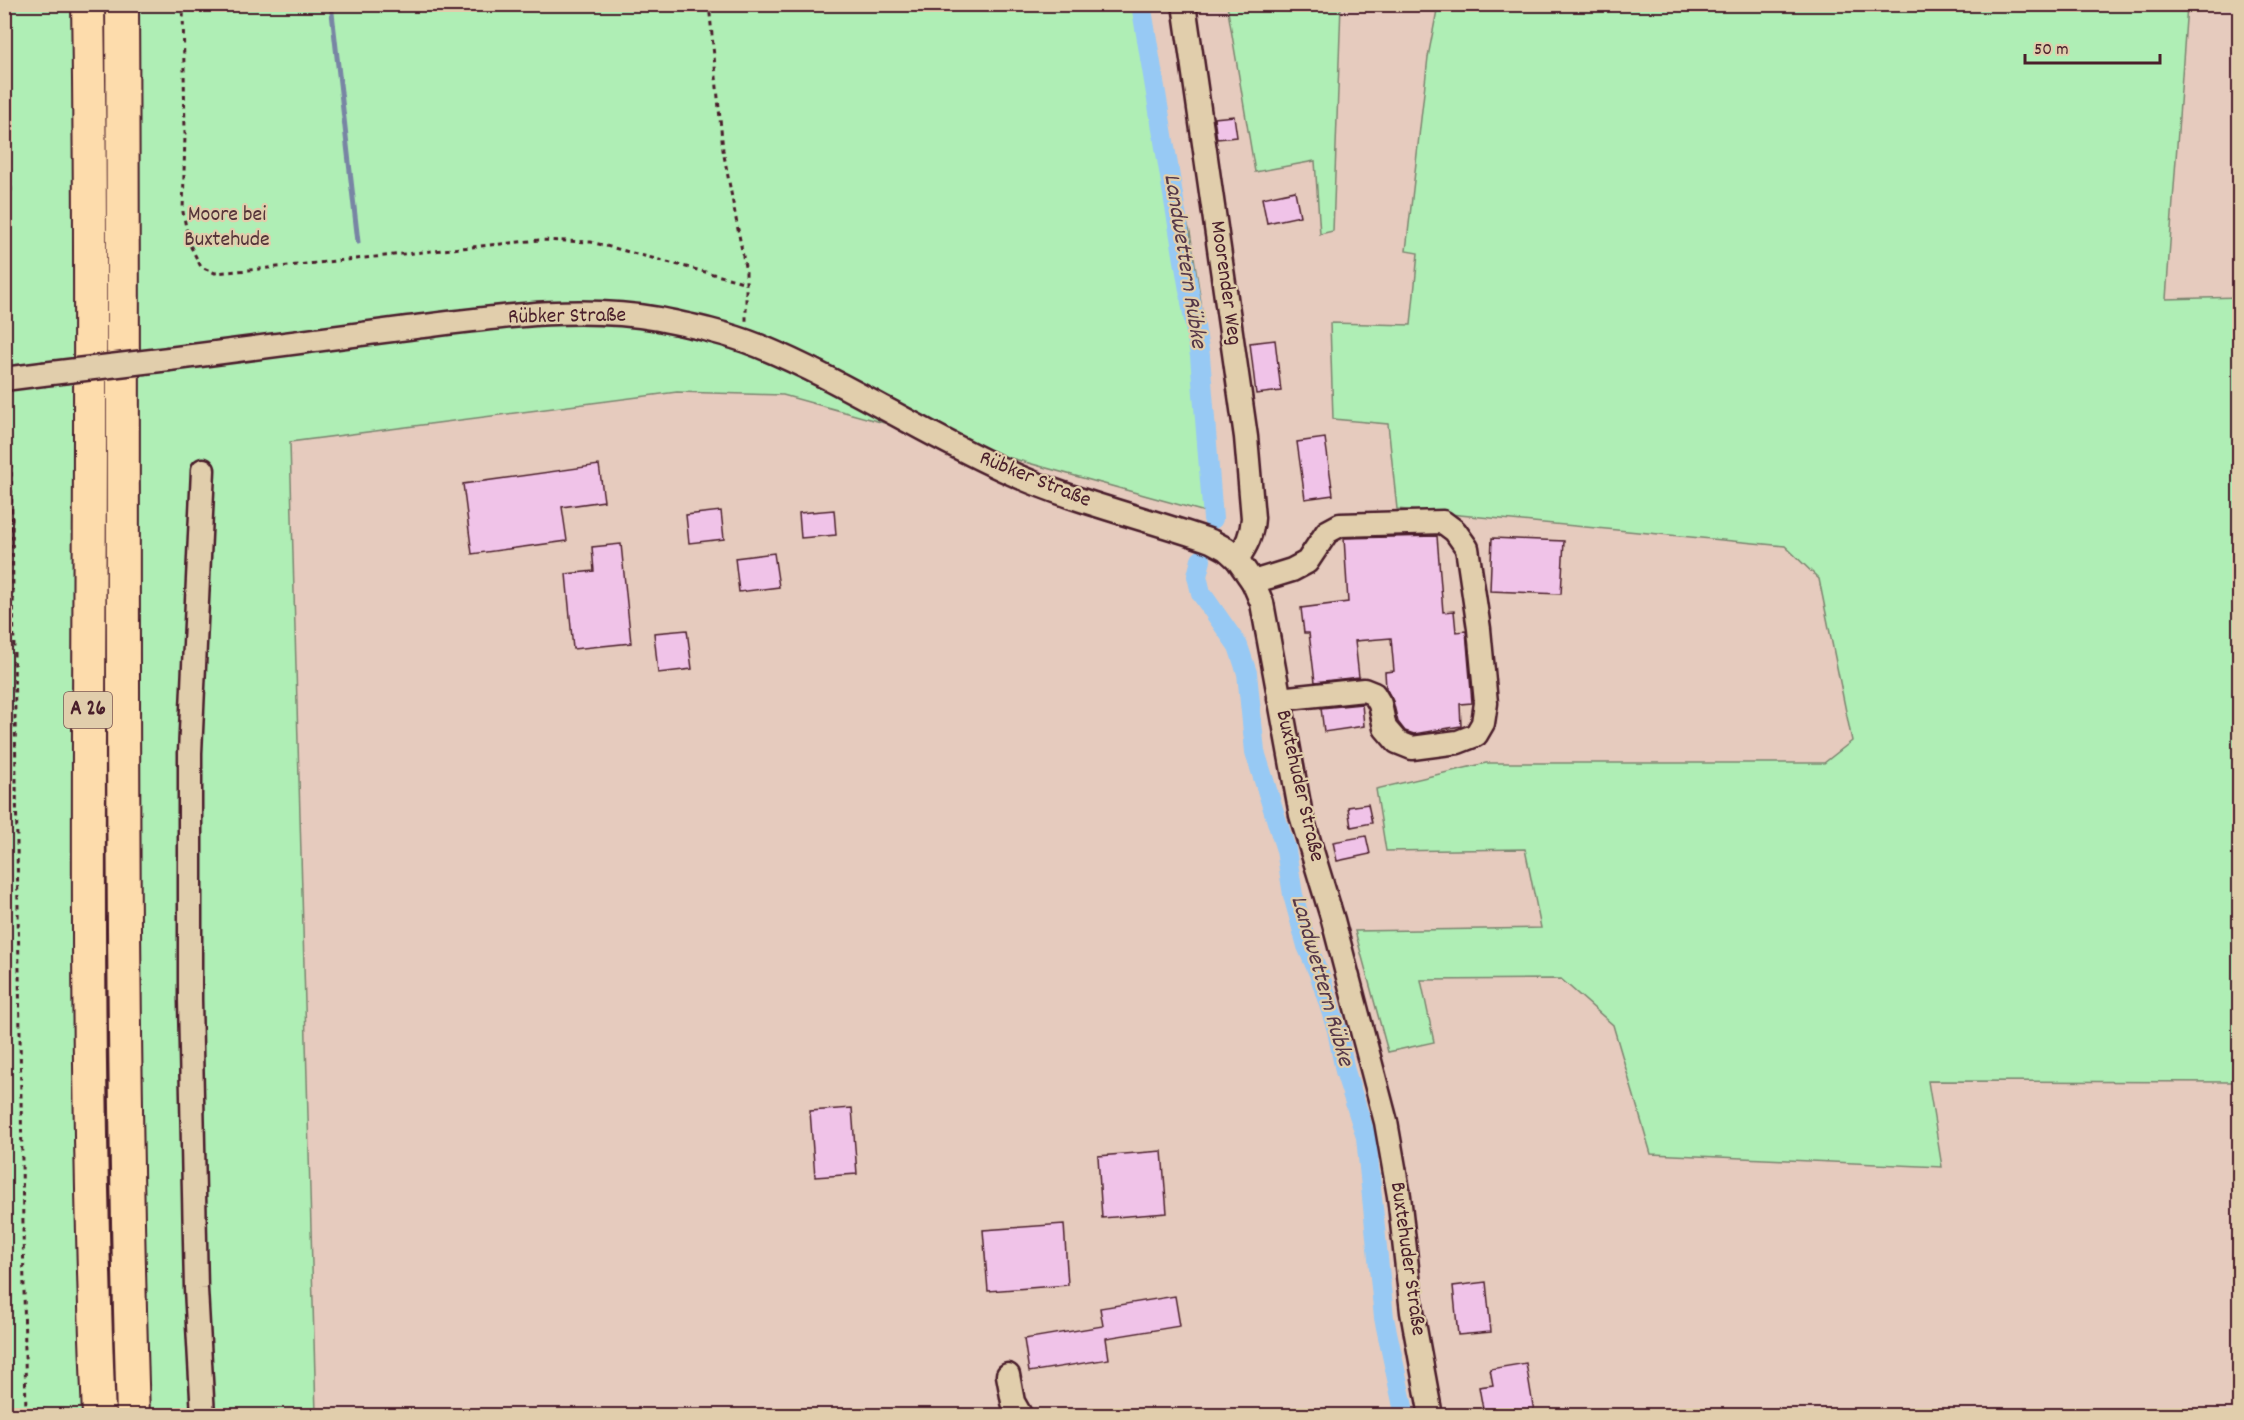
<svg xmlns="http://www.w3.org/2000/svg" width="2244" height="1420" viewBox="0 0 2244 1420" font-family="Dekko,sans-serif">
<rect width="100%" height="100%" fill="#e6cbbe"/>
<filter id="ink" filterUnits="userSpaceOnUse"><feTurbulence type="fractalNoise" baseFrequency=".0167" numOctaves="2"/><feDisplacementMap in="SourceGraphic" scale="12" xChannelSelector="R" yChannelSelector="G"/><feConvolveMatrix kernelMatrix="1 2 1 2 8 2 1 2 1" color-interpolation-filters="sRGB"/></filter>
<g filter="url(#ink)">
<g fill="#afeeb5" stroke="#7c8670" stroke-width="1.5">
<polygon points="5,5 1143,5 1176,190 1190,232 1201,302 1216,515 783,395 677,392 290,442 316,1415 5,1416"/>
<polygon points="1227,5 1341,5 1333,231 1320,234 1315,161 1255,172"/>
<polygon points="1438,5 2187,5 2166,299 2240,297 2239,1082 1928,1081 1942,1167 1651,1154 1613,1025 1561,979 1421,980 1434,1042 1388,1052 1355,931 1541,928 1525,849 1386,851 1376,789 1486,763 1824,763 1852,741 1819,579 1785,546 1397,509 1388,424 1333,419 1330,323 1411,325 1418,253 1406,251 1428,57"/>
</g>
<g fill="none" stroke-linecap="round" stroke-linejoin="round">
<polyline stroke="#7885a4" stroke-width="5" points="331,4 358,242"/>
<g stroke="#97c9f4" stroke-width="20">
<polyline points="1141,4 1200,356 1213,519"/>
<polyline points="1201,560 1197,576 1201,593 1238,646 1247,673 1255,752 1286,850 1293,895 1307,946 1320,976 1337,1030 1345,1071 1366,1137 1384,1318 1405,1416"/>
</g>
</g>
<g fill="#f0c3e8" stroke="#4a1f2b" stroke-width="1.5">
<polygon points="1234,116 1237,137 1217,139 1214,118"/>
<polygon points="1295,191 1300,216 1267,223 1262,198"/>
<polygon points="1275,340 1281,391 1256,394 1250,343"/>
<polygon points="1325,438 1333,495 1305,499 1297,442"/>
<polygon points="599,465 604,501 562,507 567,541 472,554 463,484"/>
<polygon points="834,510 836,535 801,538 799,513"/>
<polygon points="721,511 724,539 689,543 686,515"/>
<polygon points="1437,536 1443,612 1454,611 1456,632 1466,631 1472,703 1460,704 1461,726 1414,734 1405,731 1398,722 1393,701 1386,688 1385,672 1394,671 1391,638 1355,641 1359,677 1315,682 1309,633 1304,633 1301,608 1348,602 1344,538"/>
<polygon points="1492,538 1564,541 1561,594 1490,591"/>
<polygon points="621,544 631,643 573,649 566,574 594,571 592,547"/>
<polygon points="774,553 779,587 739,592 735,558"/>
<polygon points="687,630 692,669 658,673 654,633"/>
<polygon points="1362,704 1364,726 1324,732 1321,708"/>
<polygon points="1368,804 1372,823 1351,827 1348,807"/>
<polygon points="1366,836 1370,854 1337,861 1333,842"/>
<polygon points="852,1108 857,1174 815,1177 810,1111"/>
<polygon points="1162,1151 1167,1213 1102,1218 1098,1156"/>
<polygon points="1064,1224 1068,1285 988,1291 983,1230"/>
<polygon points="1486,1282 1491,1332 1458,1335 1453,1286"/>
<polygon points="1175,1296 1180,1326 1106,1338 1109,1359 1029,1372 1024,1339 1103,1326 1100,1308"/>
<polygon points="1526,1363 1534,1412 1510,1415 1484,1415 1479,1387 1493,1385 1490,1369"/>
</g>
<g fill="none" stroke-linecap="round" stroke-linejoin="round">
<defs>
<g id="minor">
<path d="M1184 4 1246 437 1253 518C1252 534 1247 545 1237 559"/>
<path d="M169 359C248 349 328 338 408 328 491 318 576 304 659 319 693 326 727 333 759 346 844 381 920 432 1004 470 1070 501 1142 517 1211 541L1226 549 1237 559 1253 582 1262 603 1301 815 1333 920 1386 1122 1399 1196 1412 1312 1431 1416"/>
<polyline points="4,379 43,374"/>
<polyline points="203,470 190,753 190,1000 196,1289 203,1416"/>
<polyline points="1253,582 1292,570 1307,562 1327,532 1340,525 1443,522 1455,531 1467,548 1479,629 1486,703 1483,723 1476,735 1458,742 1412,748 1397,742 1385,728 1380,704 1374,694 1364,690 1279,699"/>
<polyline points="1008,1375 1013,1402 1021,1416"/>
</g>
<g id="highway">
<path d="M88 4C96 475 79 945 99 1416"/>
<path d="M122 4C125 475 118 945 133 1416"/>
</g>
</defs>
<use href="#minor" stroke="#4a1f2b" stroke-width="27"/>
<use href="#highway" stroke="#4a1f2b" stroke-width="36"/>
<g stroke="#4a1f2b" stroke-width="3" stroke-dasharray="4.5 4.5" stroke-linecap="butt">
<polyline points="183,4 185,134 183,212 189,243 201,267 215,273 249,270 539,240 591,242 747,283"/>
<polyline points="709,4 723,150 746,272 746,321"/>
<polyline points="4,16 11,191 4,230"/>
<polyline points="4,461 11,461 26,1416"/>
</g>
<use href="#minor" stroke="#e1ceac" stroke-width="22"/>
<use href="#highway" stroke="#fddcac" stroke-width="32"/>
<defs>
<polyline id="minor-bridge" points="43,374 169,359"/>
</defs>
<use href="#minor-bridge" stroke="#4a1f2b" stroke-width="27" stroke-linecap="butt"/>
<use href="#minor-bridge" stroke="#e1ceac" stroke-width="22"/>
</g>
</g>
<g text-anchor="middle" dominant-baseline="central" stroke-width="4.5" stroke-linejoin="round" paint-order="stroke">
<rect fill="#e1ceac" stroke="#775452" stroke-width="1.5" x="64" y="692" width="48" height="36" rx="4.5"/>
<g font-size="21" font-weight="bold" fill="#4a1f2b">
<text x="88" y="710">A 26</text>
</g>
<g font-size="22" fill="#543439" stroke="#e1ceac">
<text x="227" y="215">Moore bei<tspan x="227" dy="25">Buxtehude</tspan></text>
</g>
<g font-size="22" fill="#4a1f2b" stroke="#e1ceac">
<text transform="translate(1225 283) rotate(82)">Moorender Weg</text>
<text transform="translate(567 317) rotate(-1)">Rübker Straße</text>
<text transform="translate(1035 480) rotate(22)">Rübker Straße</text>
<text transform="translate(1299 786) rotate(77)">Buxtehuder Straße</text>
<text transform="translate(1407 1259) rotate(82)">Buxtehuder Straße</text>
</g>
<g font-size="24" font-style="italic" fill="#563849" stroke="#e1ceac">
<text transform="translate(1184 261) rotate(81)">Landwettern Rübke</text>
<text transform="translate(1321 981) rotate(74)">Landwettern Rübke</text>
</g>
</g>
<rect width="2244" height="1420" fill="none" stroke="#e1ceac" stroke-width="24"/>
<rect x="12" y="12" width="2220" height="1396" fill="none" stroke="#4a1f2b" stroke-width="2" filter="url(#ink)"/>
<path d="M2025 54v9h135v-9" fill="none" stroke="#4a1f2b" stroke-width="3"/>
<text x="2034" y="54" font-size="18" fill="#4a1f2b" stroke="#e1ceac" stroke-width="4.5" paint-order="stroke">50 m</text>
</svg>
